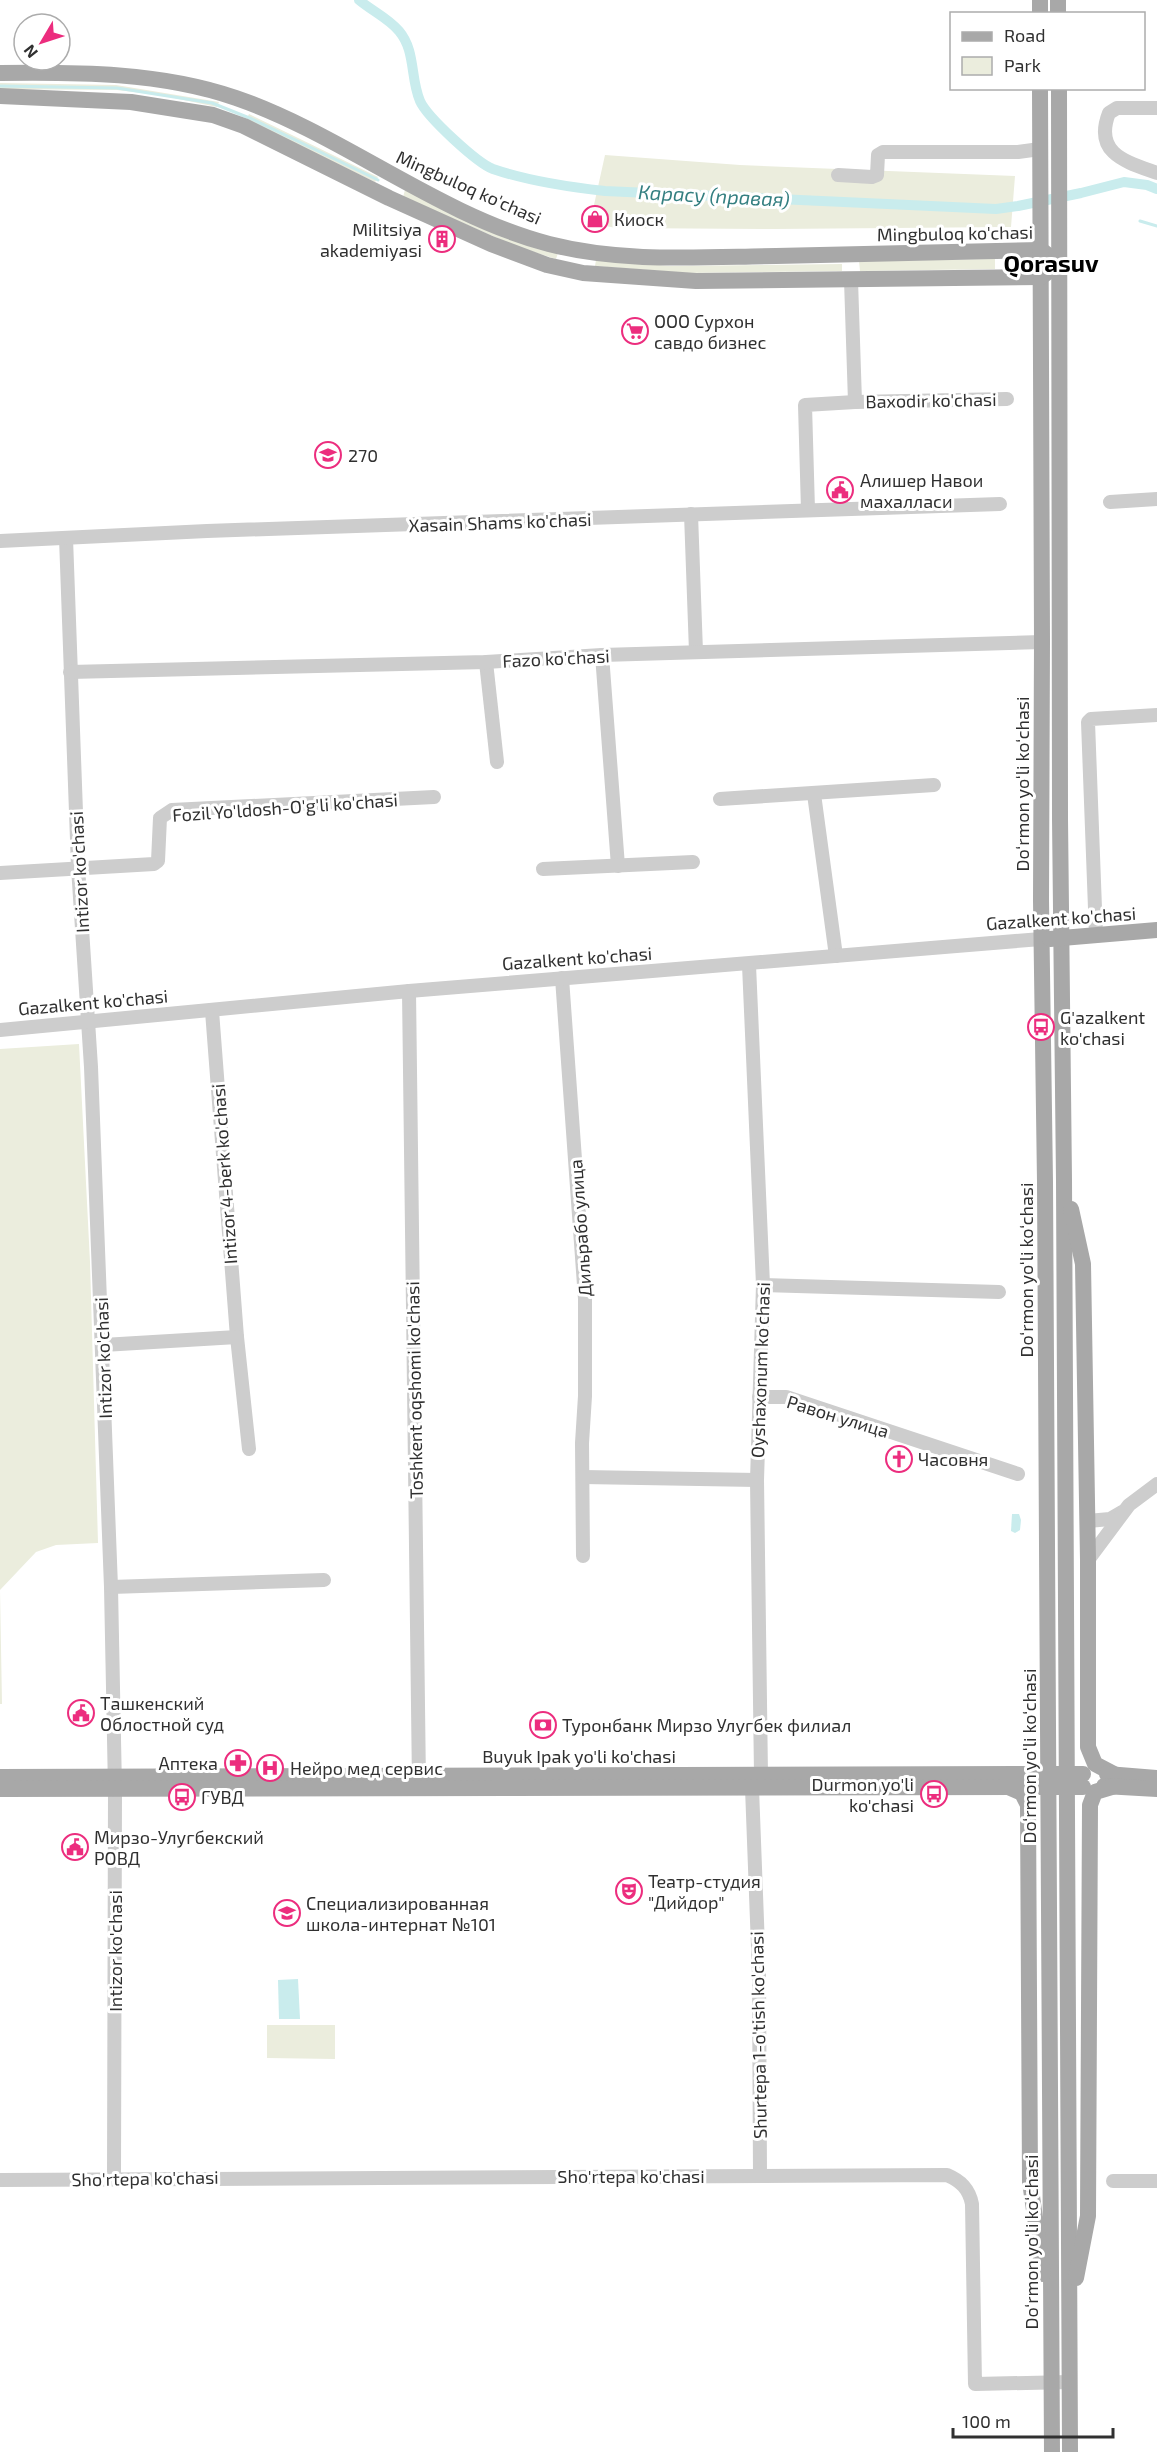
<svg xmlns="http://www.w3.org/2000/svg" width="1157" height="2452" viewBox="0 0 1157 2452" font-family="'Exo 2',sans-serif">
<rect width="100%" height="100%" fill="#fff"/>
<g fill="#ebeddd">
<polygon points="0,83 116,85 219,102 217,107 160,95 117,90 0,89"/>
<polygon points="249,114 378,177 375,182 246,120"/>
<polygon points="605,155 740,165 1015,176 1011,227 774,229 616,228 590,223"/>
<polygon points="405,190 558,253 556,259 518,247 403,197"/>
<polygon points="995,259 995,269 860,271 859,261"/>
<polygon points="596,260 670,266 842,264 842,271 686,273 595,266"/>
<polygon points="79,1044 90,1262 98,1543 56,1545 36,1552 0,1590 2,1704 0,1704 0,1049"/>
<polygon points="267,2025 335,2025 335,2059 267,2058"/>
</g>
<g fill="#c9eced">
<polygon points="1012,1514 1019,1514 1021,1520 1020,1530 1015,1533 1011,1531"/>
<polygon points="298,1979 300,2019 279,2019 278,1980"/>
</g>
<g fill="none" stroke-linecap="round" stroke-linejoin="round">
<g stroke="#c9eced" stroke-width="3">
<polyline points="0,86 117,88 212,103 252,119 378,180"/>
<polyline points="1140,221 1157,226"/>
</g>
<path stroke="#c9eced" stroke-width="10" d="M359 0C372 11 388 18 399 31 416 51 410 78 420 101 427 117 477 163 493 169 528 181 568 187 605 191L996 209 1018 206 1081 193 1124 182 1147 185 1157 189"/>
<g stroke="#cdcdcd" stroke-width="14">
<path d="M1157 108H1117L1109 113C1093 154 1127 162 1157 173"/>
<polyline points="838,175 872,177 877,175 878,155 883,152 1018,152 1040,149"/>
<polyline points="851,280 855,402"/>
<polyline points="1110,502 1157,499"/>
<polyline points="808,510 805,405 855,402 1007,399"/>
<polyline points="691,514 696,652"/>
<polyline points="66,538 78,867 91,1067 111,1587 115,1789 114,2178"/>
<polyline points="0,541 207,531 1000,504"/>
<polyline points="602,655 618,866"/>
<polyline points="486,662 497,762"/>
<polyline points="70,672 486,662 602,655 1042,642"/>
<polyline points="814,794 836,956"/>
<polyline points="720,799 934,785"/>
<polyline points="543,869 693,862"/>
<polyline points="0,873 154,864 158,861 160,818 172,810 434,797"/>
<polyline points="1096,935 1088,722 1091,719 1157,715"/>
<polyline points="749,965 763,1285 757,1480 761,1775"/>
<polyline points="562,978 585,1299 585,1396 582,1443 583,1556"/>
<polyline points="409,991 419,1784"/>
<polyline points="212,1011 237,1337 249,1449"/>
<polyline points="0,1030 409,991 1041,939"/>
<polyline points="763,1285 999,1292"/>
<polyline points="103,1345 237,1337"/>
<polyline points="759,1397 786,1397 1018,1474"/>
<polyline points="583,1477 757,1480"/>
<polyline points="1088,1521 1110,1519 1122,1512"/>
<polyline points="1088,1560 1129,1505 1157,1484"/>
<polyline points="111,1587 324,1580"/>
<polyline points="752,1788 759,1974 760,2175"/>
<path d="M0 2180 947 2175C961 2181 969 2189 972 2204L975 2384 1069 2382"/>
<polyline points="1113,2181 1157,2181"/>
</g>
<g stroke="#a8a8a8" stroke-width="16">
<polyline points="1040,0 1040,14"/>
<polyline points="1058,0 1058,14"/>
<path d="M0 73C78 72 161 72 236 98 343 135 438 215 549 244 623 263 700 257 776 256 864 254 952 252 1041 250L1049 256"/>
<polyline points="1040,88 1042,642 1041,901 1045,1182 1052,2452"/>
<polyline points="1059,88 1060,819 1064,1180 1070,2452"/>
<polyline points="0,96 131,102 213,115 244,126 389,198 491,244 547,265 583,273 696,281 1041,277 1048,272"/>
<polyline points="1050,939 1157,930"/>
<polyline points="1071,1209 1083,1264 1088,1560 1088,1747 1095,1764 1116,1775"/>
<polyline points="1107,1774 1157,1778"/>
<polyline points="0,1777 1037,1774"/>
<polyline points="1104,1786 1157,1789"/>
<polyline points="1008,1787 1022,1793 1028,1805 1030,2182 1043,2274"/>
<polyline points="0,1789 1037,1787"/>
<polyline points="1076,2278 1088,2216 1090,1805 1095,1792 1115,1786"/>
</g>
<g stroke="#a8a8a8" stroke-width="16">
<polyline points="1037,1774 1083,1774"/>
<polyline points="1037,1787 1083,1787"/>
</g>
</g>
<defs>
<symbol id="shop-ring" viewBox="-11 -11 22 22"><circle r="9.5" fill="#fff" stroke="#ec2d7e" stroke-width="1.5"/><path d="M-5-2.5h2.3a2.7 3.5 0 0 1 5.4 0H5L5.5 6h-11ZM-1.5-2.5h3a1.5 2.3 0 0 0-3 0Z" fill="#ec2d7e"/></symbol>
<symbol id="building-ring" viewBox="-11 -11 22 22"><circle r="9.5" fill="#fff" stroke="#ec2d7e" stroke-width="1.5"/><path d="M-4-6H4V6H1V3H-1V6H-4ZM-2.5-4.3h1.7v1.8h-1.7ZM.8-4.3h1.7v1.8H.8ZM-2.5-1h1.7V.8h-1.7ZM.8-1h1.7V.8H.8Z" fill="#ec2d7e"/></symbol>
<symbol id="supermarket-ring" viewBox="-11 -11 22 22"><circle r="9.5" fill="#fff" stroke="#ec2d7e" stroke-width="1.5"/><path d="M-6-5.5h2.5l.6 2H6L4.5 2H-2.5L-4.4-4H-6ZM-1.5 3.2a1.3 1.3 0 1 0 .1 0ZM3 3.2a1.3 1.3 0 1 0 .1 0Z" fill="#ec2d7e"/></symbol>
<symbol id="school-ring" viewBox="-11 -11 22 22"><circle r="9.5" fill="#fff" stroke="#ec2d7e" stroke-width="1.5"/><path d="M0-5L7-2L0 1L-7-2ZM-4 1L0 2.5L4 1V4Q0 6-4 4Z" fill="#ec2d7e"/></symbol>
<symbol id="civic-ring" viewBox="-11 -11 22 22"><circle r="9.5" fill="#fff" stroke="#ec2d7e" stroke-width="1.5"/><path d="M-.6-6.5H3V-4.5H.6V-3L4-1V1h2V6H-6V1h2V-1L-.6-3ZM-1.2 2.5V6h2.4V2.5Z" fill="#ec2d7e"/></symbol>
<symbol id="bus-ring" viewBox="-11 -11 22 22"><circle r="9.5" fill="#fff" stroke="#ec2d7e" stroke-width="1.5"/><path d="M-5-6H5V4H4V6H2V4H-2V6H-4V4H-5ZM-3.5-4V0h7V-4ZM-3.5 1.2v1.5H-2V1.2ZM2 1.2v1.5H3.5V1.2Z" fill="#ec2d7e"/></symbol>
<symbol id="church-ring" viewBox="-11 -11 22 22"><circle r="9.5" fill="#fff" stroke="#ec2d7e" stroke-width="1.5"/><path d="M-1.2-6h2.4v3.5h3.3v2.4h-3.3V6h-2.4V-.1h-3.3v-2.4h3.3Z" fill="#ec2d7e"/></symbol>
<symbol id="bank-ring" viewBox="-11 -11 22 22"><circle r="9.5" fill="#fff" stroke="#ec2d7e" stroke-width="1.5"/><path d="M-6-4H6V4H-6ZM0-2.3a2.3 2.3 0 1 0 0 4.6a2.3 2.3 0 1 0 0-4.6Z" fill="#ec2d7e"/></symbol>
<symbol id="pharmacy-ring" viewBox="-11 -11 22 22"><circle r="9.5" fill="#fff" stroke="#ec2d7e" stroke-width="1.5"/><path d="M-2-6h4v4h4v4h-4v4h-4v-4h-4v-4h4Z" fill="#ec2d7e"/></symbol>
<symbol id="hospital-ring" viewBox="-11 -11 22 22"><circle r="9.5" fill="#fff" stroke="#ec2d7e" stroke-width="1.5"/><path d="M-5-5h3v3.5h4V-5h3V5h-3V1.5h-4V5h-3Z" fill="#ec2d7e"/></symbol>
<symbol id="theatre-ring" viewBox="-11 -11 22 22"><circle r="9.5" fill="#fff" stroke="#ec2d7e" stroke-width="1.5"/><path d="M-5-5.5Q0-4 5-5.5V0Q5 5 0 6Q-5 5-5 0ZM-3.3-2.5H-1v1.5H-3.3ZM1-2.5H3.3v1.5H1ZM-2.8 1Q0 5.5 2.8 1Z" fill="#ec2d7e"/></symbol>
</defs>
<g fill-rule="evenodd">
<use href="#shop-ring" x="580" y="204" width="30" height="30"/>
<use href="#building-ring" x="427" y="224" width="30" height="30"/>
<use href="#supermarket-ring" x="620" y="316" width="30" height="30"/>
<use href="#school-ring" x="313" y="440" width="30" height="30"/>
<use href="#civic-ring" x="825" y="475" width="30" height="30"/>
<use href="#bus-ring" x="1026" y="1012" width="30" height="30"/>
<use href="#church-ring" x="884" y="1444" width="30" height="30"/>
<use href="#civic-ring" x="66" y="1698" width="30" height="30"/>
<use href="#bank-ring" x="528" y="1710" width="30" height="30"/>
<use href="#pharmacy-ring" x="223" y="1748" width="30" height="30"/>
<use href="#hospital-ring" x="255" y="1753" width="30" height="30"/>
<use href="#bus-ring" x="919" y="1779" width="30" height="30"/>
<use href="#bus-ring" x="167" y="1782" width="30" height="30"/>
<use href="#civic-ring" x="60" y="1832" width="30" height="30"/>
<use href="#theatre-ring" x="614" y="1876" width="30" height="30"/>
<use href="#school-ring" x="272" y="1898" width="30" height="30"/>
</g>
<g text-anchor="middle" dominant-baseline="central" stroke-width="6" stroke-linejoin="round" paint-order="stroke">
<g font-size="18" fill="#303030" stroke="#fff">
<text transform="translate(469 187) rotate(24)">Mingbuloq ko'chasi</text>
<text transform="translate(955 233) rotate(-1)">Mingbuloq ko'chasi</text>
<text transform="translate(931 400) rotate(-1)">Baxodir ko'chasi</text>
<text transform="translate(500 522) rotate(-2)">Xasain Shams ko'chasi</text>
<text transform="translate(556 658) rotate(-3)">Fazo ko'chasi</text>
<text transform="translate(1022 784) rotate(-90)">Do‘rmon yo‘li ko‘chasi</text>
<text transform="translate(285 807) rotate(-4)">Fozil Yo'ldosh-O'g'li ko'chasi</text>
<text transform="translate(79 872) rotate(-93)">Intizor ko'chasi</text>
<text transform="translate(1061 918) rotate(-4)">Gazalkent ko'chasi</text>
<text transform="translate(577 958) rotate(-4)">Gazalkent ko'chasi</text>
<text transform="translate(93 1002) rotate(-5)">Gazalkent ko'chasi</text>
<text transform="translate(224 1174) rotate(-94)">Intizor 4-berk ko'chasi</text>
<text transform="translate(580 1228) rotate(-94)">Дильрабо улица</text>
<text transform="translate(1026 1270) rotate(-90)">Do‘rmon yo‘li ko‘chasi</text>
<text transform="translate(103 1358) rotate(-92)">Intizor ko'chasi</text>
<text transform="translate(760 1370) rotate(-88)">Oyshaxonum ko'chasi</text>
<text transform="translate(414 1390) rotate(-91)">Toshkent oqshomi ko'chasi</text>
<text transform="translate(838 1416) rotate(17)">Равон улица</text>
<text x="579" y="1756">Buyuk Ipak yo'li ko'chasi</text>
<text transform="translate(1029 1756) rotate(-90)">Do‘rmon yo‘li ko‘chasi</text>
<text transform="translate(115 1951) rotate(-90)">Intizor ko'chasi</text>
<text transform="translate(758 2035) rotate(-91)">Shurtepa 1-o'tish ko'chasi</text>
<text x="631" y="2176">Sho'rtepa ko'chasi</text>
<text transform="translate(145 2178) rotate(-1)">Sho'rtepa ko'chasi</text>
<text transform="translate(1031 2242) rotate(-90)">Do‘rmon yo‘li ko‘chasi</text>
</g>
<g font-size="18" fill="#303030" stroke="#fff" text-anchor="start">
<text x="614" y="219">Киоск</text>
<text x="422" y="229" text-anchor="end">Militsiya<tspan x="422" dy="21">akademiyasi</tspan></text>
<text x="654" y="321">ООО Сурхон<tspan x="654" dy="21">савдо бизнес</tspan></text>
<text x="348" y="455">270</text>
<text x="860" y="480">Алишер Навои<tspan x="860" dy="21">махалласи</tspan></text>
<text x="1060" y="1017">G'azalkent<tspan x="1060" dy="21">ko'chasi</tspan></text>
<text x="918" y="1459">Часовня</text>
<text x="100" y="1703">Ташкенский<tspan x="100" dy="21">Облостной суд</tspan></text>
<text x="562" y="1725">Туронбанк Мирзо Улугбек филиал</text>
<text x="218" y="1763" text-anchor="end">Аптека</text>
<text x="290" y="1768">Нейро мед сервис</text>
<text x="914" y="1784" text-anchor="end">Durmon yo'li<tspan x="914" dy="21">ko'chasi</tspan></text>
<text x="201" y="1797">ГУВД</text>
<text x="94" y="1837">Мирзо-Улугбекский<tspan x="94" dy="21">РОВД</tspan></text>
<text x="648" y="1881">Театр-студия<tspan x="648" dy="21">"Дийдор"</tspan></text>
<text x="306" y="1903">Специализированная<tspan x="306" dy="21">школа-интернат №101</tspan></text>
</g>
<g font-size="20" font-style="italic" fill="#347f81" stroke="#fff">
<text transform="translate(714 195) rotate(3)">Карасу (правая)</text>
</g>
<g font-size="24" font-weight="bold" fill="#000" stroke="#fff">
<text x="1051" y="262">Qorasuv</text>
</g>
</g>
<rect x="950" y="12" width="195" height="78" fill="#ffffff" stroke="#acacac" stroke-width="1.5"/>
<rect x="962" y="32" width="30" height="9" fill="#a8a8a8" stroke="#acacac" stroke-width="1.5"/>
<text x="1004" y="42" font-size="18" fill="#303030">Road</text>
<rect x="962" y="57" width="30" height="18" fill="#ebeddd" stroke="#acacac" stroke-width="1.5"/>
<text x="1004" y="72" font-size="18" fill="#303030">Park</text>
<g transform="translate(42 42) rotate(231)"><circle r="28" fill="#ffffff" stroke="#acacac" stroke-width="1.5"/>
<path d="M0-4.5L10 22L0 15L-10 22Z" fill="#ec2d7e"/>
<text y="-9" font-size="16" font-weight="bold" text-anchor="middle" fill="#303030">N</text>
</g>
<path d="M953 2428v9h160v-9" fill="none" stroke="#303030" stroke-width="3"/>
<text x="962" y="2428" font-size="18" fill="#303030" stroke="#ffffff" stroke-width="4.5" paint-order="stroke">100 m</text>
</svg>
